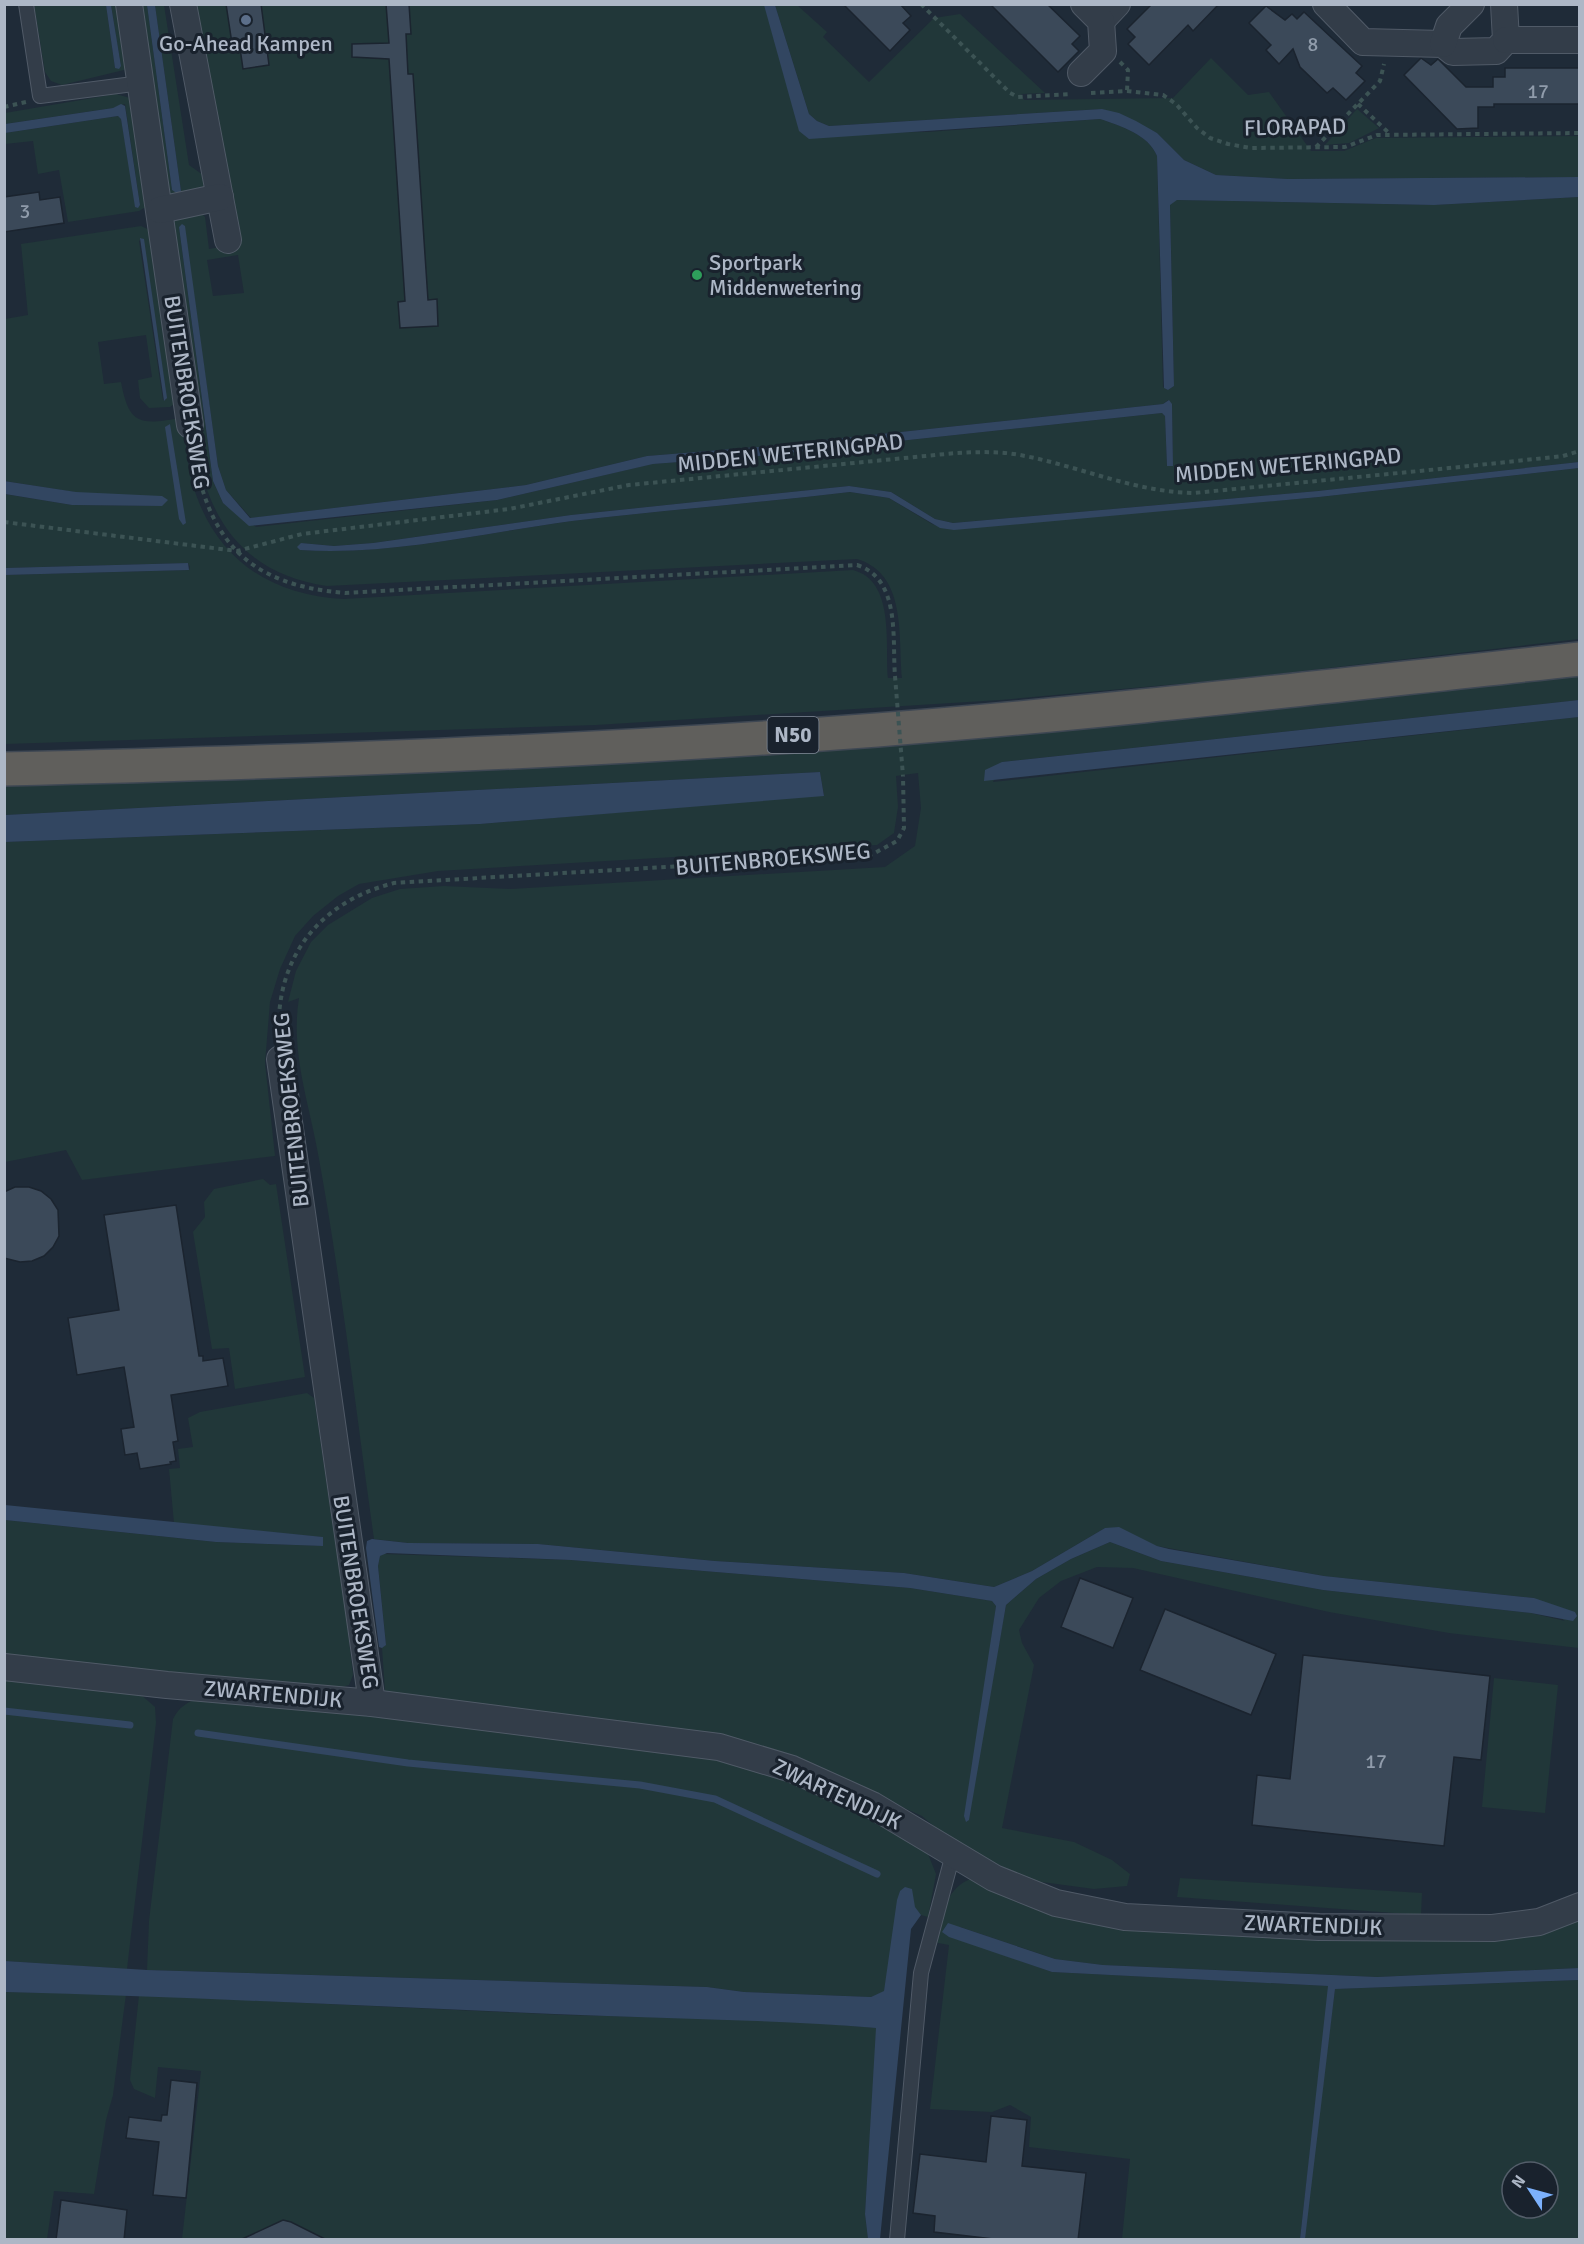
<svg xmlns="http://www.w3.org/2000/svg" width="1584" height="2244" viewBox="0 0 1584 2244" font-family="Signika,sans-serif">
<rect width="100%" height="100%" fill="#1f2b38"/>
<g fill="#213739" fill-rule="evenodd">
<polygon points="34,5 106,5 115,68 121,66 111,5 124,5 128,69 62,85 51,81 45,72"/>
<polygon points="135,5 147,5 172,190 180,193 181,191 155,5 164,5 189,165 203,175 204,188 169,199"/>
<path d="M190 5H770L808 133 928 132 1100 119C1121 126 1149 135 1157 156L1163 387 1168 390 1174 386 1170 204 1177 200 1434 205 1579 197V462L1318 491 953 523 935 519 891 492 849 486 571 515 373 543 334 546 301 543 300 550C391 556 483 533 572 521 665 510 757 503 850 492L889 498 932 524 947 529 1319 497 1579 468V639L1233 679 1000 700 596 725 5 744V575L189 570 190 567 188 563 5 568 4 494 72 505 162 506 5 481V319L28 315 21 244 141 226 156 233 180 400 170 407 149 408 140 398 138 380 152 377 146 335 98 342 104 384 121 382C129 425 140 425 180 418L183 422C186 442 187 463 192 482 213 556 267 595 343 599L853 570C895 581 885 643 888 678H902C898 636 907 574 857 559L327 586C260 576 220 539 202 474L167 225 166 221 201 213 205 217 209 249 238 244ZM184 225 218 466 226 490 251 518 526 485 647 456 769 446 1163 404 1168 400 1172 404 1173 466H1167L1165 416 1162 413 759 456 652 464 497 500 256 527 223 503 213 481 179 227ZM142 238 166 400H163L139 241ZM238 255 244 293 213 296 207 260Z"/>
<polygon points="775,5 797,5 827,32 823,37 869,82 934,18 960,14 1045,93 1021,94 1024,100 1173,98 1211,58 1248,95 1269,92 1311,151 1344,151 1376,138 1579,136 1579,177 1288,179 1216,175 1184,160 1157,133 1102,109 829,126 817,121 809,114"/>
<polygon points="116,94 130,98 149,205 139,211 68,222 59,170 38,174 33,141 5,144 5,133 118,116 121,119 137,208 140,205 125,104 113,108 5,124 5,113"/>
<polygon points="1357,109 1379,128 1349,143 1325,145"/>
<path d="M1579 673V700L1002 762 993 782 1579 717V1648L1449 1633 1329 1612 1133 1568 1097 1567 1061 1581 1039 1598 1019 1630 1022 1643 1034 1665 1002 1828 1074 1842 1112 1860 1130 1874 1127 1886 1094 1889 1027 1880 958 1847 922 1816 849 1783 415 1704 385 1691 382 1648 386 1644 378 1566 380 1556 383 1554 571 1560 910 1588 992 1601 996 1606 967 1822 1006 1605 1036 1579 1071 1559 1110 1542 1161 1561 1323 1590 1531 1613 1565 1621 1534 1598 1324 1576 1157 1546 1105 1528 1032 1571 994 1587 904 1573 715 1561 538 1544 408 1543 374 1539C356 1413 342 1285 319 1159 310 1105 290 1054 299 998L288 1002 296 971 311 942 328 925 372 898 400 889 444 886 511 889 885 867 915 846 921 808 918 773 896 776 898 807 894 833 877 845 438 871 359 884 338 896 313 916 295 936 280 969 270 1002 265 1063 275 1156 82 1180 66 1150 5 1162 4 842 480 824 824 795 820 772 5 815V774Z"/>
<polygon points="263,1179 270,1185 276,1184 305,1377 235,1389 229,1348 212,1349 193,1232 205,1217 204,1202 214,1189"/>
<polygon points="307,1393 314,1398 347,1622 353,1675 349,1685 324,1692 5,1657 5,1520 216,1542 323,1546 322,1537 174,1523 169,1469 180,1468 178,1449 193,1447 188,1418 200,1412"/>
<polygon points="4,1676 140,1694 155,1707 156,1723 127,1969 5,1961"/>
<polygon points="1494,1678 1558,1685 1545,1813 1482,1807"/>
<path d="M201 1698 729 1756 826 1792 926 1849 936 1874 928 1917 921 1915 900 1891 884 1992 871 1997 744 1992 707 1987 147 1970 149 1921 173 1719C179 1707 188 1701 201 1698Z"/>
<path d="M977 1877 1249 1932 1579 1913V1968L1377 1977 1103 1965 1055 1959 960 1927 945 1934 1052 1972 1329 1986 1300 2239H1122L1130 2159 1029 2147 1031 2117 1010 2105 992 2112 930 2109 949 1945 933 1942C942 1915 946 1884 977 1877Z"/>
<polygon points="1180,1878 1422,1893 1421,1915 1177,1897"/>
<path d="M1579 1980V2239L1303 2240 1335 1989ZM1512 2172H1548V2208H1512Z"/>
<polygon points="4,1992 126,1994 113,2095 106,2120 94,2194 54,2191 47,2239 5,2239"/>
<polygon points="139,1995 565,2015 780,2020 877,2028 865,2214 868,2239 182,2239 201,2071 158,2067 155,2098 134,2089 130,2080"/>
</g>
<g fill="#324661">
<polygon points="106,5 111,5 121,66 119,69 115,68"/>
<polygon points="147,5 155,5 181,191 178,194 172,190"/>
<path d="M764 5H775L809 114 817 121 829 126 1102 109 1119 113 1136 121 1157 133 1184 160 1216 175 1288 179 1579 177V197L1434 205 1177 200 1170 205 1174 386 1168 390 1164 388 1157 156C1149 135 1121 126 1100 119L809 139 799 131Z"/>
<polygon points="121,104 125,106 140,205 138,208 135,207 121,119 118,116 5,133 5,124 113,108"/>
<polygon points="182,224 185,226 218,466 226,490 250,518 526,485 647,456 769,446 1163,404 1169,400 1172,404 1173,466 1167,466 1165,416 1162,413 759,456 653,464 497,500 249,526 223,503 213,481 179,227"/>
<polygon points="140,238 144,239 167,398 164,401"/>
<polygon points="170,424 186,523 183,525 179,519 165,427"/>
<path d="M1579 462V468L1319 497 954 530 940 528 889 498 850 492C757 503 665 510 572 521 482 533 391 556 300 550L297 547 301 543 334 546 373 543 571 515 849 486 891 492 935 519 953 523 1318 491Z"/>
<polygon points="4,481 76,492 162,496 168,500 162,506 72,505 5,494"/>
<polygon points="188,563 189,570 5,575 5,568"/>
<polygon points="1579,700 1579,717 984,781 985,770 1002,762"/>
<polygon points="820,772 824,796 480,824 5,842 5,815"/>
<polygon points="5,1505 323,1537 323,1546 216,1542 5,1520"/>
<polygon points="1119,1527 1157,1546 1169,1549 1324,1576 1534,1598 1575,1612 1577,1616 1573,1621 1531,1613 1323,1590 1161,1561 1110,1542 1071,1559 1036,1579 1006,1605 969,1820 966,1822 964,1816 996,1606 992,1601 910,1588 571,1560 387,1553 380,1556 378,1566 386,1645 382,1648 379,1647 366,1548 367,1541 372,1539 408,1543 538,1544 715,1561 904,1573 994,1587 1032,1571 1105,1528"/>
<path d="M905 1887 912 1889 915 1907 921 1915 911 1929 880 2239H868L865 2214 876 2028C769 2019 662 2019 554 2014 371 2006 188 1997 5 1992V1961L147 1970 707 1987 744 1992 871 1997 884 1991 897 1900 900 1891Z"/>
<polygon points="948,1923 1055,1959 1103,1965 1377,1977 1579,1968 1579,1980 1335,1989 1305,2239 1300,2239 1328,1986 1052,1972 949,1937 942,1932"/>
</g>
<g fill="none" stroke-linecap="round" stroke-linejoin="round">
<g stroke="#324661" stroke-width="7">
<polyline points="4,1711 130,1725"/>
<polyline points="198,1733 408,1763 640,1785 715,1799 877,1874"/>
</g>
</g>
<g fill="#3b4959" stroke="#1b242f" stroke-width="1.5">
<polygon points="226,4 261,4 269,65 243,69 240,48 233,50"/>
<polygon points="386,4 409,4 411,34 406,34 408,74 413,74 428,300 437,299 438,326 400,328 398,302 405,301 389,59 352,57 352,44 389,43"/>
<polygon points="843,4 900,4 911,16 903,23 910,30 890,51"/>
<polygon points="990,4 1047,4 1080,36 1072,44 1079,51 1058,72"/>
<polygon points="1152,4 1219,4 1193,31 1188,25 1149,65 1128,44 1135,37 1127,29"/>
<polygon points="1266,6 1285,20 1292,14 1297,19 1304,12 1362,66 1356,73 1365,81 1346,100 1333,88 1327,93 1300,67 1293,49 1279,64 1266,50 1271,45 1249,23"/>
<polygon points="1421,58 1431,65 1438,59 1466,87 1493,87 1493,77 1505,77 1505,68 1580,68 1580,104 1494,104 1494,107 1478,107 1478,128 1457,129 1404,75"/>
<polygon points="39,192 40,200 60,197 64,223 4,232 4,197"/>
<polygon points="15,1187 29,1187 41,1191 51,1199 58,1210 59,1236 53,1247 44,1256 32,1261 20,1262 4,1258 4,1192"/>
<polygon points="176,1205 199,1356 203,1356 203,1361 223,1358 228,1386 171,1395 178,1441 173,1442 176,1461 170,1462 171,1464 140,1469 137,1453 125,1455 121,1429 134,1427 124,1367 77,1375 68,1318 119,1310 104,1215"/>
<polygon points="1080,1578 1133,1598 1113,1648 1061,1627"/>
<polygon points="1165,1609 1276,1654 1251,1715 1140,1670"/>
<polygon points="1303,1655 1490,1676 1481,1760 1454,1757 1444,1846 1252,1825 1257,1775 1290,1779"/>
<polygon points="171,2080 197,2083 186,2198 153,2195 159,2142 126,2138 129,2117 161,2121 162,2115 167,2115"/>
<polygon points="991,2116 1027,2120 1022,2166 1086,2173 1078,2240 1002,2240 934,2232 935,2216 913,2213 920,2154 986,2162"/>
<polygon points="61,2200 127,2210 124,2240 56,2240"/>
<polygon points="283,2220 291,2222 327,2240 240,2240"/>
</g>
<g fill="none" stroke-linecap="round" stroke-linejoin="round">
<defs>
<g id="service">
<polyline points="26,4 40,96 141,83"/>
<polyline points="897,2240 921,1973 953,1854"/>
</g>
<g id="minor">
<polyline points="129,4 190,425"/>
<polyline points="183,4 228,240"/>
<polyline points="1326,4 1363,42 1443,44 1453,52 1496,51 1506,40 1504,4"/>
<polyline points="1101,21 1117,4"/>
<polyline points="1506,40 1580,40"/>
<polyline points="1443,44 1449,26 1471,4"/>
<polyline points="1081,73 1103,51 1101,21 1084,4"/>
<polyline points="160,210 220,197"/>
<polyline points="280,1059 372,1703"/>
<polyline points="4,1667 167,1685 372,1703 719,1747 792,1769 872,1805 994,1878 1056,1903 1125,1917 1319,1927 1493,1928 1539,1922 1580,1906"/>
</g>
<path id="trunk" d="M4 769C295 762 587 752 877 730 1111 712 1345 684 1580 659"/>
</defs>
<use href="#service" stroke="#505a67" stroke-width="16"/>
<use href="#minor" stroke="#505a67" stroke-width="28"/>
<use href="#trunk" stroke="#3e4753" stroke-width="36"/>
<g stroke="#3c5354" stroke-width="4" stroke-dasharray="4.5 4.5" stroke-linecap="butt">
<polyline points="921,4 1010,93 1018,97 1072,94"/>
<polyline points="1120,62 1128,70 1127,91"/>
<polyline points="1091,93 1127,91 1163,95 1176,104 1197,128 1210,138 1228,144 1251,148 1345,147 1377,135 1580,133"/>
<polyline points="1358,104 1390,134"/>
<polyline points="4,107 26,102"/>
<polyline points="1316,147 1380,81 1384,64"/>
<path d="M193 446C207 541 248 585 345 593L857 565C901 579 892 639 895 676"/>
<path d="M4 522 237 551 302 534 509 509 629 485 956 453C977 452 999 451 1020 455 1079 466 1134 492 1194 493L1460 467 1563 456 1580 451"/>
<path d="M279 1036C275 958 319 902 394 883L871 855 897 841 904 828 903 776"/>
</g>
<use href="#service" stroke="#333d49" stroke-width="14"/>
<use href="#minor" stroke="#333d49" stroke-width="26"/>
<use href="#trunk" stroke="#605f5c" stroke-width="33"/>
<polyline stroke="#3c5354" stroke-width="4" stroke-dasharray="4.5 4.5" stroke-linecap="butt" points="895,676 903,776"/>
</g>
<circle fill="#5c6f8a" stroke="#19222d" stroke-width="2" cx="246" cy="20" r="6"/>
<circle fill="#2e9e5b" stroke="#19222d" stroke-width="2" cx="697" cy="275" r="6"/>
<g text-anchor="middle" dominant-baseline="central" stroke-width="6" stroke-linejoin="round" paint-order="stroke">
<g font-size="20" fill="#909cab">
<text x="1313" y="44">8</text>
<text x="1538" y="91">17</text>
<text x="25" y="211">3</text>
<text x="1376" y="1761">17</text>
</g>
<rect fill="#19222d" stroke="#818a98" stroke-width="1.5" x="767.5" y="717" width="51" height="36" rx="4.5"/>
<g font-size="21" font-weight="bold" fill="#adb7c6">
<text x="793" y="735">N50</text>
</g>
<g font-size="22" fill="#adb7c6" stroke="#19222d">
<text x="246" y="43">Go-Ahead Kampen</text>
<text x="709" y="262" text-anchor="start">Sportpark<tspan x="709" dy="25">Middenwetering</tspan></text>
</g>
<g font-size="22" fill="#adb7c6" stroke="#19222d">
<text transform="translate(1295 127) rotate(-1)">FLORAPAD</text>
<text transform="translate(187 392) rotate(81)">BUITENBROEKSWEG</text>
<text transform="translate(790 453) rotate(-6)">MIDDEN WETERINGPAD</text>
<text transform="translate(1288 465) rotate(-5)">MIDDEN WETERINGPAD</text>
<text transform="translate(773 859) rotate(-5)">BUITENBROEKSWEG</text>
<text transform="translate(291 1110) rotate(-96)">BUITENBROEKSWEG</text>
<text transform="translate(356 1592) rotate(81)">BUITENBROEKSWEG</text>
<text transform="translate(273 1694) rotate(5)">ZWARTENDIJK</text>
<text transform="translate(837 1794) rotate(25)">ZWARTENDIJK</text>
<text transform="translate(1313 1925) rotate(2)">ZWARTENDIJK</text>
</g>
</g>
<rect width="1584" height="2244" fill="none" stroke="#adb7c6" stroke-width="12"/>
<g transform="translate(1530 2190) rotate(306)"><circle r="28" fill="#19222d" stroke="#545e6a" stroke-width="1.5"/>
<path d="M0-4.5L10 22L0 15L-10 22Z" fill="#7cb1fc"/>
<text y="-9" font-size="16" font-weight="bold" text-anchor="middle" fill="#adb7c6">N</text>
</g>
</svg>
